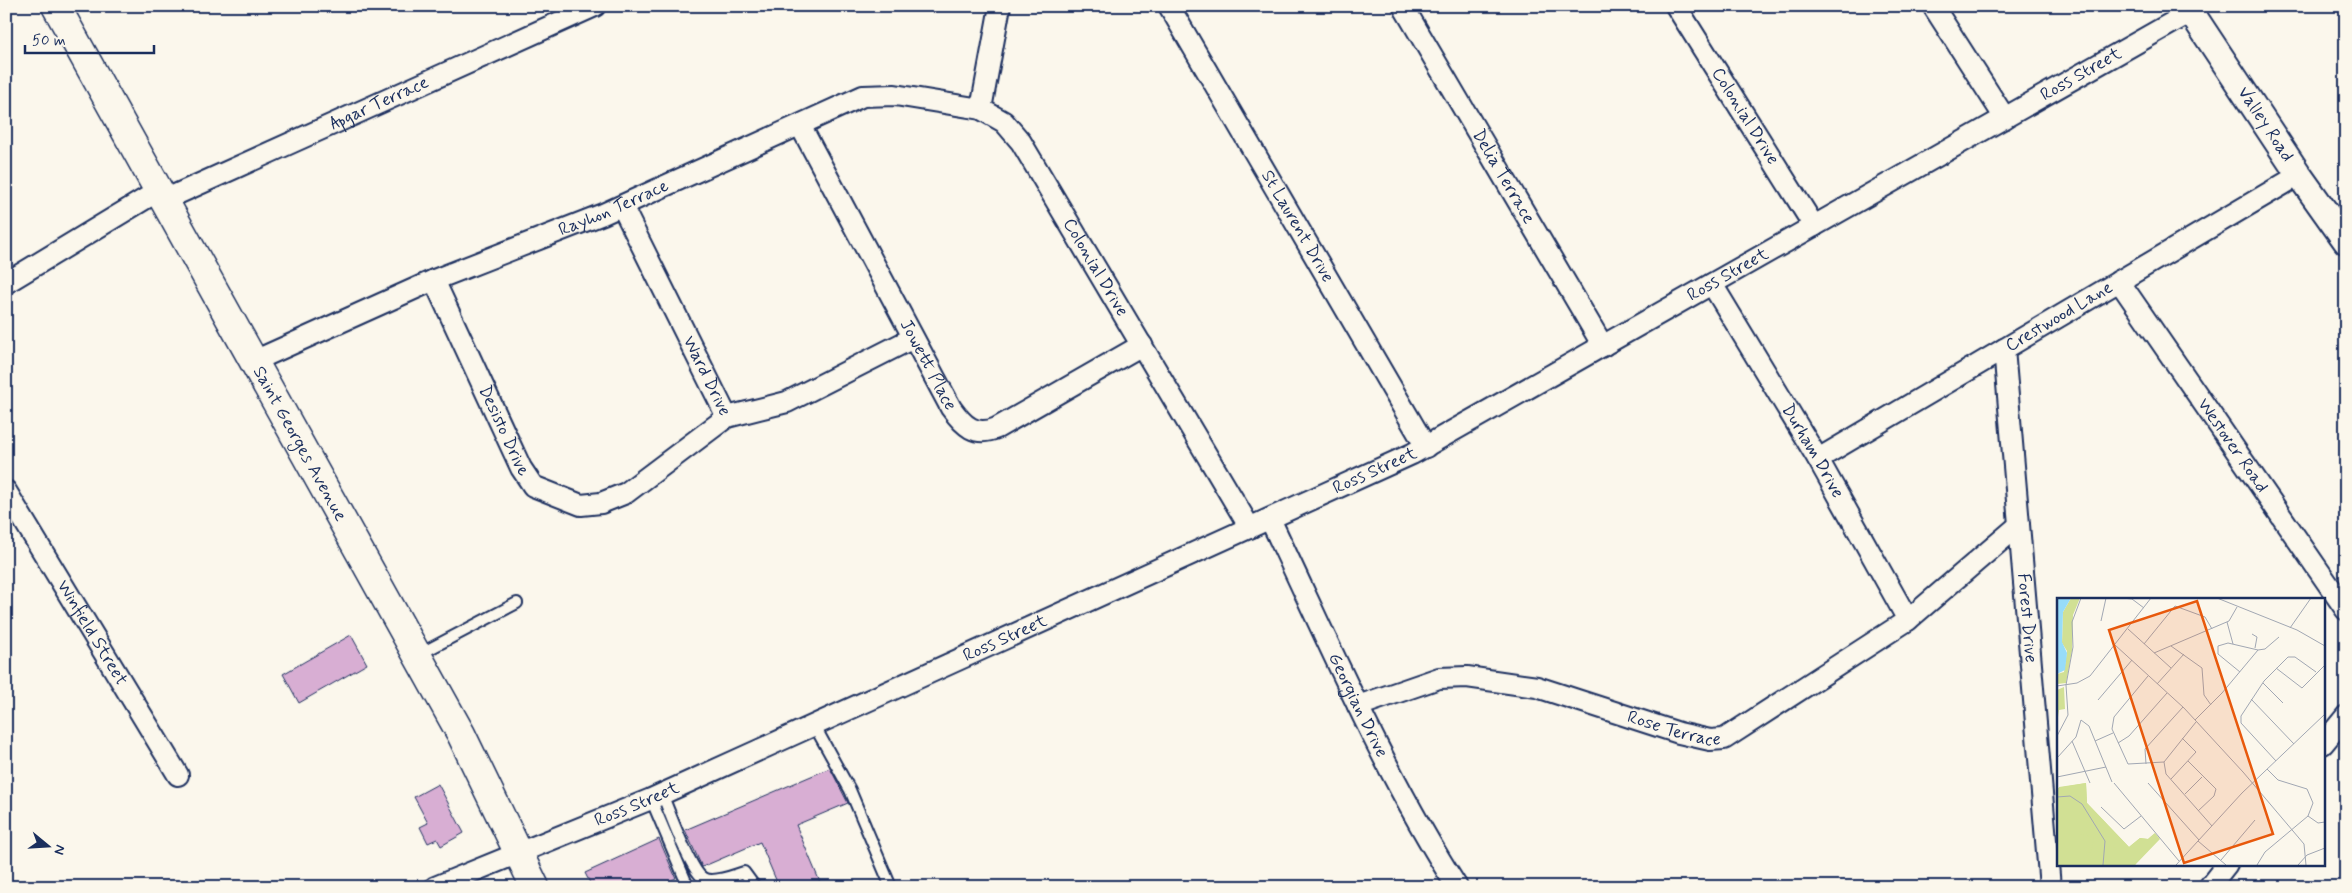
<svg xmlns="http://www.w3.org/2000/svg" width="2352" height="893" viewBox="0 0 2352 893" font-family="Mynerve,sans-serif">
<rect width="100%" height="100%" fill="#fbf7ec"/>
<filter id="ink" filterUnits="userSpaceOnUse"><feTurbulence type="fractalNoise" baseFrequency=".02" numOctaves="2"/><feDisplacementMap in="SourceGraphic" scale="10" xChannelSelector="R" yChannelSelector="G"/><feConvolveMatrix kernelMatrix="1 2 1 2 8 2 1 2 1" color-interpolation-filters="sRGB"/></filter>
<g filter="url(#ink)">
<g fill="#d8aed3" stroke="#1b2f5e">
<polygon points="351,635 367,664 299,703 283,674"/>
<polygon points="830,768 848,803 796,825 822,887 779,887 760,842 702,867 685,830"/>
<polygon points="438,784 464,833 441,846 437,839 428,843 420,827 428,823 414,797"/>
<polygon points="659,839 676,878 657,887 592,887 585,873"/>
</g>
<g fill="none" stroke-linecap="round" stroke-linejoin="round">
<defs>
<g id="service">
<polyline points="418,655 517,603"/>
<polyline points="814,725 850,790 891,887"/>
<path d="M662 794C669 810 690 870 703 878 713 884 734 875 744 872L755 887"/>
<polyline points="651,799 687,884 686,887"/>
</g>
<g id="minor">
<path id="s1" d="M1169 6 1426 447"/>
<path id="s2" d="M1403 6 1603 346"/>
<path id="s3" d="M1676 6 1814 226"/>
<polyline points="1933,6 2005,118"/>
<polyline points="981,109 1000,6"/>
<path id="s4" d="M800 125 951 408C964 426 975 437 997 428L1142 345"/>
<path id="s5" d="M164 200 595 6"/>
<path id="s6" d="M622 206 727 417"/>
<path id="s7" d="M434 280 521 468 533 486 581 505 601 503 626 493 727 417 787 402 913 338"/>
<path id="s8" d="M2119 281 2346 610"/>
<polyline points="6,283 158,191"/>
<path id="s9" d="M1712 284 1818 459 1908 620"/>
<path id="s10" d="M2004 349 2050 887"/>
<path id="s11" d="M254 361 434 280 603 214 863 96 895 95 981 109 1004 122 1021 142 1250 528"/>
<path id="s12" d="M1818 459 2299 175"/>
<path id="s13" d="M6 491 178 775"/>
<path id="s14" d="M1270 519C1329 643 1383 771 1457 887"/>
<path id="s15" d="M1358 706 1439 678 1467 677 1537 687 1679 733 1710 740 1724 739 1908 620 2019 525"/>
<polyline points="2323,744 2346,716"/>
<path id="s16" d="M435 887 651 799 1412 454 2191 12"/>
<polyline points="2209,887 2227,864"/>
</g>
<g id="tertiary">
<path id="s17" d="M2187 6 2299 175 2346 241"/>
</g>
<g id="secondary">
<path id="s18" d="M56 6 461 734 535 887"/>
</g>
</defs>
<use href="#service" stroke="#1b2f5e" stroke-width="14"/>
<use href="#minor" stroke="#1b2f5e" stroke-width="24"/>
<use href="#tertiary" stroke="#1b2f5e" stroke-width="29"/>
<use href="#secondary" stroke="#1b2f5e" stroke-width="31"/>
<use href="#service" stroke="#fbf7ec" stroke-width="10"/>
<use href="#minor" stroke="#fbf7ec" stroke-width="20"/>
<use href="#tertiary" stroke="#fbf7ec" stroke-width="25"/>
<use href="#secondary" stroke="#fbf7ec" stroke-width="28"/>
</g>
</g>
<g text-anchor="middle" dominant-baseline="central" stroke-width="4" stroke-linejoin="round" paint-order="stroke">
<g font-size="18" fill="#1b2f5e" stroke="#fbf7ec">
<text stroke="none"><textPath href="#s16" startOffset="1838">Ross Street</textPath></text>
<text stroke="none"><textPath href="#s5" startOffset="236">Apgar Terrace</textPath></text>
<text stroke="none"><textPath href="#s3" startOffset="130">Colonial Drive</textPath></text>
<text stroke="none"><textPath href="#s17" startOffset="142">Valley Road</textPath></text>
<text stroke="none"><textPath href="#s2" startOffset="198">Delia Terrace</textPath></text>
<text stroke="none"><textPath href="#s11" startOffset="391">Rayhon Terrace</textPath></text>
<text stroke="none"><textPath href="#s1" startOffset="255">St Laurent Drive</textPath></text>
<text stroke="none"><textPath href="#s11" startOffset="982">Colonial Drive</textPath></text>
<text stroke="none"><textPath href="#s16" startOffset="1432">Ross Street</textPath></text>
<text stroke="none"><textPath href="#s12" startOffset="280">Crestwood Lane</textPath></text>
<text stroke="none"><textPath href="#s4" startOffset="272">Jowett Place</textPath></text>
<text stroke="none"><textPath href="#s6" startOffset="190">Ward Drive</textPath></text>
<text stroke="none"><textPath href="#s7" startOffset="166">Desisto Drive</textPath></text>
<text stroke="none"><textPath href="#s18" startOffset="501">Saint Georges Avenue</textPath></text>
<text stroke="none"><textPath href="#s8" startOffset="200">Westover Road</textPath></text>
<text stroke="none"><textPath href="#s9" startOffset="195">Durham Drive</textPath></text>
<text stroke="none"><textPath href="#s16" startOffset="1028">Ross Street</textPath></text>
<text stroke="none"><textPath href="#s10" startOffset="270">Forest Drive</textPath></text>
<text stroke="none"><textPath href="#s13" startOffset="166">Winfield Street</textPath></text>
<text stroke="none"><textPath href="#s16" startOffset="622">Ross Street</textPath></text>
<text stroke="none"><textPath href="#s14" startOffset="206">Georgian Drive</textPath></text>
<text stroke="none"><textPath href="#s15" startOffset="328">Rose Terrace</textPath></text>
<text stroke="none"><textPath href="#s16" startOffset="218">Ross Street</textPath></text>
</g>
</g>
<g transform="translate(2057 598)">
<rect width="268" height="268" fill="#fbf7ec"/>
<path d="M14 0H23L16 17 15 53 9 85 0 86V76L7 74 10 53 5 45 6 14ZM29 185 30 205 72 249 83 240 91 241 98 235 78 267H0V190Z" fill="#d1e094"/>
<path d="M7 89 8 111 2 112 0 126V92ZM29 185 30 205 72 249 83 240 91 241 98 235 103 241 78 267H61L51 261 60 251 51 246 25 202 16 195 2 192V189Z" fill="#d1e094"/>
<path d="M21 236 37 239 34 255 21 250Z" fill="#d1e094"/>
<path d="M0 0H14L6 14 5 44 10 55 8 72 0 76Z" fill="#97dcf9"/>
<path fill="none" stroke="#a1a7b3" stroke-width="1" d="M65 0 75 1 87 10M160 0 240 32 268 48M44 23 49 0M170 24 176 46M233 30 254 0M71 31 114 70M195 36 200 39 198 50M87 46 118 8 148 19 155 31M58 47 127 110 186 174 247 246 249 267M114 48 145 70 147 97 154 107M97 55 172 23 180 9M219 70 245 90 268 67M183 74 161 56V48L171 45 201 52M91 78 57 119 55 131 71 166 107 164M206 85 226 105M100 86 127 56M0 88 20 85 33 78 94 0M194 101 237 146M41 102 75 62M138 122 165 95 201 52 208 51 222 39M0 138 11 117 9 87 16 49 15 24 24 0M15 143 33 185M38 143 56 135M61 145 72 138 110 95M0 160 19 139 24 122 32 128 55 184M131 163 159 191 157 198 141 213M219 163 184 125V118L207 83 231 59H238L259 74M107 164 109 176 155 228M107 164 139 124M89 166 88 151 126 109M0 179 49 169M114 181 139 154 125 140M57 185 122 263M91 185 142 242M128 196 145 179M0 199 13 198 25 206 48 243 46 267M44 209 67 231 84 218M251 218 261 225 268 224M141 243 169 267M164 262 198 222M119 267 185 195 268 116M200 267 208 254 251 218 256 205 250 191 221 182 210 171M241 267 250 257 268 250"/>
<path fill="#e8590c" fill-opacity="0.15" stroke="#e8590c" stroke-width="2.5" d="M140 3 216 236 127 265 52 32Z"/>
<rect width="268" height="268" fill="none" stroke="#1b2f5e" stroke-width="2.5"/>
</g>
<rect width="2352" height="893" fill="none" stroke="#fbf7ec" stroke-width="25"/>
<rect x="12" y="12" width="2327" height="868" fill="none" stroke="#1b2f5e" stroke-width="2" filter="url(#ink)"/>
<g transform="translate(48 846) rotate(108)" stroke="#fbf7ec" stroke-width="4" paint-order="stroke">
<path d="M0-4L9 19L0 12L-9 19Z" fill="#1b2f5e"/>
<text y="-8" font-size="14" font-weight="bold" text-anchor="middle" fill="#1b2f5e">N</text>
</g>
<path d="M25 45v8h129v-8" fill="none" stroke="#1b2f5e" stroke-width="2.5"/>
<text x="32" y="45" font-size="15" fill="#1b2f5e" stroke="#fbf7ec" stroke-width="4" paint-order="stroke">50 m</text>
</svg>
